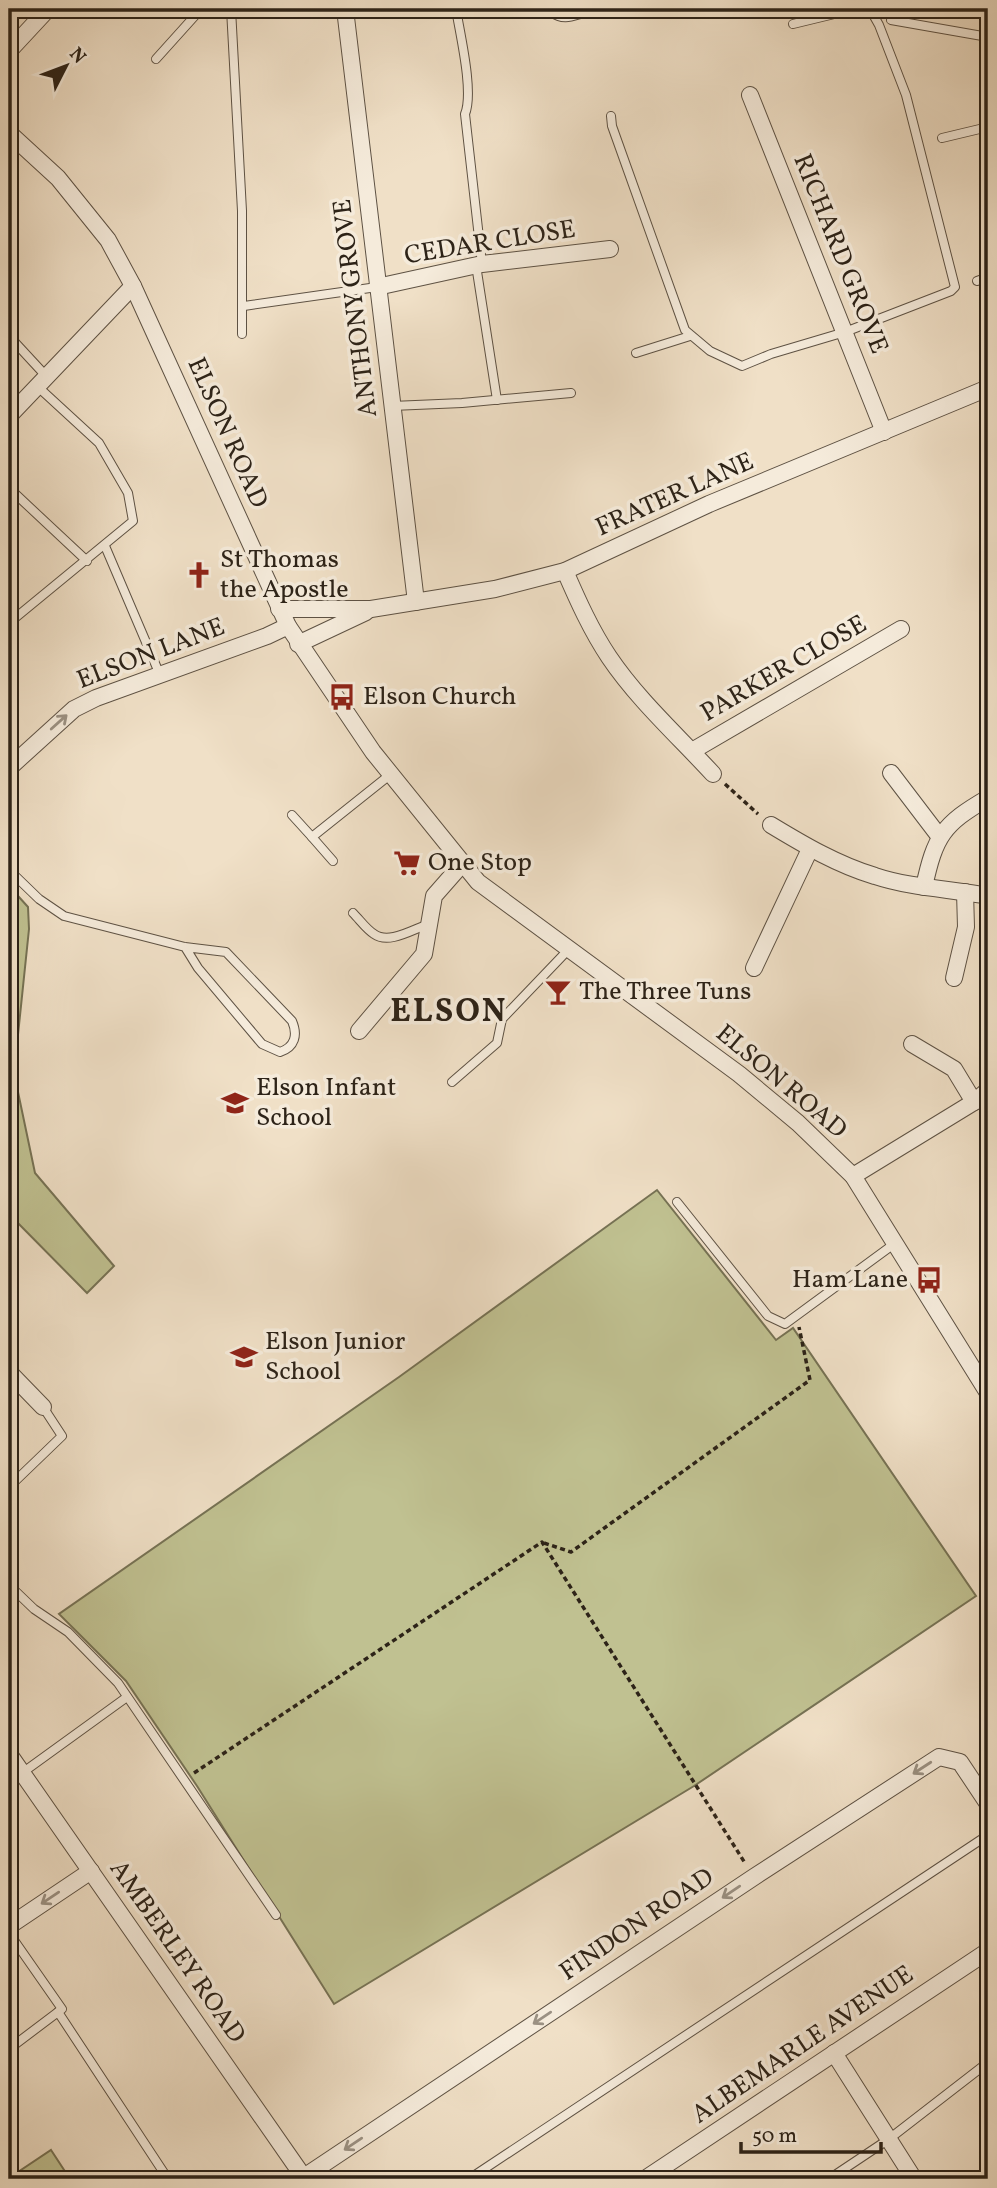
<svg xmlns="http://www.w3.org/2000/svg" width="997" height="2188" viewBox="0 0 997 2188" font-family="Vollkorn,serif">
<rect width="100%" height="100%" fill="#f0e0c7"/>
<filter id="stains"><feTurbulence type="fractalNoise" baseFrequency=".00286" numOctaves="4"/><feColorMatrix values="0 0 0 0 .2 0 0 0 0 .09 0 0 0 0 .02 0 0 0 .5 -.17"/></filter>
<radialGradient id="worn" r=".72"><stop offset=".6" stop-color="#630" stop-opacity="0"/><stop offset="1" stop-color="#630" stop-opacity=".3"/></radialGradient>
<g fill="#c0c191" stroke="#767254" stroke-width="2">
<polygon points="9,886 28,907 29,929 14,1073 35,1173 114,1266 87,1293 9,1214 9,945 15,914 9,907"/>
<polygon points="657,1190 776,1340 793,1328 976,1596 694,1786 334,2004 197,1786 126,1681 59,1614 399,1377"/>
<polygon points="51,2150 70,2179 9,2179 9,2178"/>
</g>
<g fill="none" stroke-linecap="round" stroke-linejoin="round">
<defs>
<g id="service">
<polyline points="231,9 242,211 242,334"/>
<path d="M456 9C460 34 474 92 465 114L482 264"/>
<polyline points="891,20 988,37"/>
<polyline points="793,24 855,9"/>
<polyline points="156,59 201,9"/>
<polyline points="611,116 612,126 685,330 710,351 742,366 771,354 845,332 951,291 955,287 906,95 879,25 870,9"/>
<polyline points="942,138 988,127"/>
<polyline points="476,265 497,400"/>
<polyline points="977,281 988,277"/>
<polyline points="244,306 377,287"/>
<polyline points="9,336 46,376"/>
<polyline points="636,353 690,336"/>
<polyline points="392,406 462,403 571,393"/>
<polyline points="9,488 87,561"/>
<polyline points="105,546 160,675"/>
<polyline points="9,623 133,521 128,493 99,443 37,386"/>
<polyline points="292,815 312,837"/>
<polyline points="333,861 312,837 391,774"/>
<path d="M9 870 39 899 64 916 185 947 226 952 292 1021C298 1035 295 1047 280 1052L262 1044 198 968 185 947"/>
<path d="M353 913C360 920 366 929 374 934 389 945 413 929 429 924"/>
<polyline points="452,1082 497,1043 502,1019 569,949"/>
<polyline points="677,1202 768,1316 785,1324 894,1244"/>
<polyline points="9,1487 62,1436 43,1407"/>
<polyline points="9,1585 34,1609 68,1632 118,1683 276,1915"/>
<polyline points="22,1773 127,1697"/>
<polyline points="9,1933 62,2009 9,2049"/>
<polyline points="58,2012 168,2179"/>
<polyline points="469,2179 988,1835"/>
<polyline points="829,2179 889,2139 982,2067"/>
</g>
<g id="minor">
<polyline points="345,9 416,602"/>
<path d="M554 9C564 17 572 12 583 9"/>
<polyline points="9,51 48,9"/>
<polyline points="750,95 884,432"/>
<polyline points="9,133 58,178 108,240 133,286 288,626 373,752 478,882 739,1074 798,1123 853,1176 988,1393"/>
<polyline points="377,287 482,264 610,249"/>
<polyline points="9,416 133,286"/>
<path d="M565 571C578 601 591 630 609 657 638 700 678 736 713 774"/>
<polyline points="279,609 371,609 495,589 565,571 709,504 988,388"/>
<polyline points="298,644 366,612"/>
<polyline points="692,751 901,629"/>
<polyline points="9,768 74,709 96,698 267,636 288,626"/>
<polyline points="891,773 939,836"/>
<path d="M771 825C804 845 838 865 875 876 911 888 951 889 988 896"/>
<path d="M924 887C935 836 943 824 988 798"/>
<polyline points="754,968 810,849"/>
<polyline points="954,978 966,927 965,892"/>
<polyline points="359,1031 424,954 434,896 463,863"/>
<polyline points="912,1044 954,1069 974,1102"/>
<polyline points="853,1176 974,1102 988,1090"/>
<polyline points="9,1372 43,1407"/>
<polyline points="9,1754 305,2179"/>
<polyline points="9,1926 91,1871"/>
<polyline points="834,2053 914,2179"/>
<polyline points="304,2177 754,1877 939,1757 960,1762 988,1804"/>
<polyline points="645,2179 988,1951"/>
</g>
</defs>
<use href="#service" stroke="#5e5244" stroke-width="10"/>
<use href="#minor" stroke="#5e5244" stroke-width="18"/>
<g stroke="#2d2318" stroke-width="3.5" stroke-dasharray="5 3.5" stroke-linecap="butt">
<polyline points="725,784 758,814"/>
<polyline points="9,913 9,919"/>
<polyline points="544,1543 571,1552 810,1380 799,1327"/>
<polyline points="194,1773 542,1542 745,1863"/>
</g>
<use href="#service" stroke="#f5ebdb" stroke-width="8"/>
<use href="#minor" stroke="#f5ebdb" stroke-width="16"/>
</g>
<defs><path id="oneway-shaft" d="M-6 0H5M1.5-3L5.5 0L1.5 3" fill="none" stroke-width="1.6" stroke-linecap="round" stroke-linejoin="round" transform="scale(1.75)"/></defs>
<g stroke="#9b9183">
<use href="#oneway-shaft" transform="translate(59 722) rotate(-42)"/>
<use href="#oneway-shaft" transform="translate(922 1768) rotate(147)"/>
<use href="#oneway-shaft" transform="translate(731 1892) rotate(146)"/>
<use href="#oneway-shaft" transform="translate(50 1898) rotate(146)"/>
<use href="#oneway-shaft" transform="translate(542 2018) rotate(146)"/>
<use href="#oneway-shaft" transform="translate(353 2144) rotate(146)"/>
</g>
<defs>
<symbol id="church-bare" viewBox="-9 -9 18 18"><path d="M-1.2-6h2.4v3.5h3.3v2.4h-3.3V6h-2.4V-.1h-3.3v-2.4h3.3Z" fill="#8f2418" stroke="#f5ebdb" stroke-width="2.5" paint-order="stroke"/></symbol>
<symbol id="bus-bare" viewBox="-9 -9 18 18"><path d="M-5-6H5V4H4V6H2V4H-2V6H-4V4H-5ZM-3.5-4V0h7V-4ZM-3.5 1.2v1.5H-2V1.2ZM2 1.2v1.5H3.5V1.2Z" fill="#8f2418" stroke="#f5ebdb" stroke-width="2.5" paint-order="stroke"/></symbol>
<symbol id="supermarket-bare" viewBox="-9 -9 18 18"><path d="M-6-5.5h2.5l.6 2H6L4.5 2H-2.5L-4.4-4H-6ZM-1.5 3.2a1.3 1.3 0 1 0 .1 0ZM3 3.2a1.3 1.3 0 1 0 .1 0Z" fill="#8f2418" stroke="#f5ebdb" stroke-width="2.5" paint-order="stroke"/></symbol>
<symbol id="bar-bare" viewBox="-9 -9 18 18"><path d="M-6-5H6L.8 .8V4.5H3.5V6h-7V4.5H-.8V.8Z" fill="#8f2418" stroke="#f5ebdb" stroke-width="2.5" paint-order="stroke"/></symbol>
<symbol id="school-bare" viewBox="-9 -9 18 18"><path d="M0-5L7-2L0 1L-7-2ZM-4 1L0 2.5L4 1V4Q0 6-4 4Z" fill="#8f2418" stroke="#f5ebdb" stroke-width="2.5" paint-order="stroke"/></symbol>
</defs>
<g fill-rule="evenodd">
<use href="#church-bare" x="180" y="556" width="38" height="38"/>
<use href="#bus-bare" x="323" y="678" width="38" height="38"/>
<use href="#supermarket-bare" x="388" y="844" width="38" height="38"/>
<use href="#bar-bare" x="539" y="973" width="38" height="38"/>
<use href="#school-bare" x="216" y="1084" width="38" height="38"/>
<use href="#bus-bare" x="910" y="1261" width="38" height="38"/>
<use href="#school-bare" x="225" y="1338" width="38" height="38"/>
</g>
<g text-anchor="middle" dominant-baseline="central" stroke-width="7" stroke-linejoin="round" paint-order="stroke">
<g font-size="26" fill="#2d2318" stroke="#f5ebdb">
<text transform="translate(490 243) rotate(-9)">CEDAR CLOSE</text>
<text transform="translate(840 254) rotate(68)">RICHARD GROVE</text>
<text transform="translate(356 308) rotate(-97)">ANTHONY GROVE</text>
<text transform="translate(227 433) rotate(66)">ELSON ROAD</text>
<text transform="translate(675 495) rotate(-24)">FRATER LANE</text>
<text transform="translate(151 654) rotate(-21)">ELSON LANE</text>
<text transform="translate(784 669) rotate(-30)">PARKER CLOSE</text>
<text transform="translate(781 1082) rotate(40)">ELSON ROAD</text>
<text transform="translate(637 1925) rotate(-34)">FINDON ROAD</text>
<text transform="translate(177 1952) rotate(55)">AMBERLEY ROAD</text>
<text transform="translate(803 2045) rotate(-34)">ALBEMARLE AVENUE</text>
</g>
<g font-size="26" fill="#2d2318" stroke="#f5ebdb" text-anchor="start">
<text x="220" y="560">St Thomas<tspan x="220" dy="30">the Apostle</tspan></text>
<text x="363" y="697">Elson Church</text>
<text x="428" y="863">One Stop</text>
<text x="579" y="992">The Three Tuns</text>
<text x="256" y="1088">Elson Infant<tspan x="256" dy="30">School</tspan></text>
<text x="908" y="1280" text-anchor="end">Ham Lane</text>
<text x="265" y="1342">Elson Junior<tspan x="265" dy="30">School</tspan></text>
</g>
<g font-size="33" font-weight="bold" letter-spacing="2" fill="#2d2318" stroke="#f5ebdb">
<text x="449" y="1013">ELSON</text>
</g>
</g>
<rect width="997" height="2188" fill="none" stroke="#f0e0c7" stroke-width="35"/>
<rect x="10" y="10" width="976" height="2167" fill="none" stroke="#2d2318" stroke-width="3.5"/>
<rect x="18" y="18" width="962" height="2153" fill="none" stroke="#2d2318" stroke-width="2"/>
<g transform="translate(66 66) rotate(48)" stroke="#f5ebdb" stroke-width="5" paint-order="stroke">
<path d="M0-5L12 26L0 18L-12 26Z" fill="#2d2318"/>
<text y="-10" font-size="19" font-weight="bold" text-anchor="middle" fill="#2d2318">N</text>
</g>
<path d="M741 2142v10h140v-10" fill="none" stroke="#2d2318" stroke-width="3.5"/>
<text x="752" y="2142" font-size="21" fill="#2d2318" stroke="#f5ebdb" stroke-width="5" paint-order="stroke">50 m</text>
<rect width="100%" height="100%" filter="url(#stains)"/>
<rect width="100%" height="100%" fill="url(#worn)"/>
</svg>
